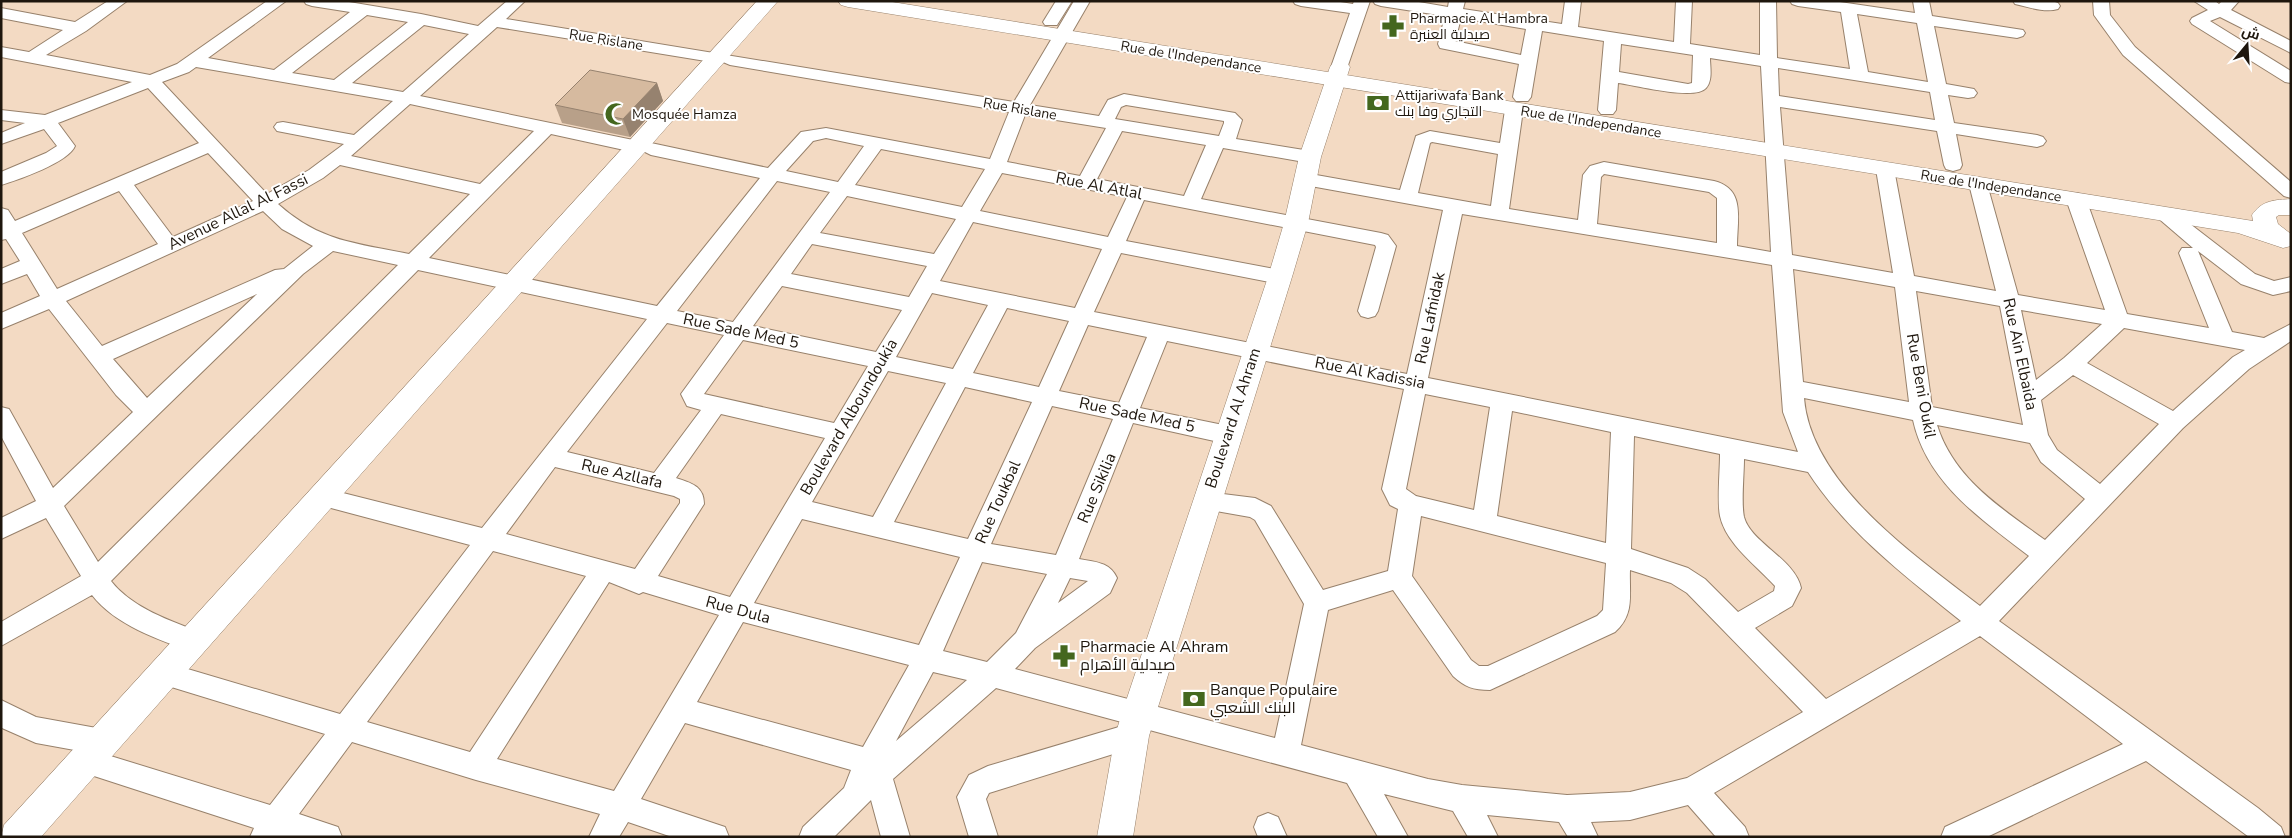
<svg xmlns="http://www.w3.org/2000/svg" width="2292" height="838" viewBox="0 0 2292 838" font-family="'Nunito Sans',Cairo,sans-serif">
<rect width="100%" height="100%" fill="#f3dac3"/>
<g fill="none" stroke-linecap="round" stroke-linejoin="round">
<defs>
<g id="minor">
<path d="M108 1H127L86 31 46 55 150 75 177 64 267 1H286L208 58 274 70 350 12 312 6 306 4 304 1H343L421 14 478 26 507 1H525L506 19 1014 102 1074 1H1090L1030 105 1099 116 1108 100 1124 94 1235 113 1242 120 1236 139 1310 151 1317 153 1319 157 1317 161 1310 163 1223 148 1201 199 1381 233 1388 235 1396 246 1378 311 1375 316 1368 318 1361 316 1358 311 1376 247 1375 245 1144 200 1126 241 1280 270 1287 272 1290 277 1287 282 1280 284 1121 253 1094 312 1407 374 1443 210 1305 185 1298 183 1296 179 1298 175 1305 173 1400 190 1416 136 1430 131 1500 143 1505 110 1508 106H1520L1523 110 1509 209 1578 220 1583 175 1590 166 1604 162 1714 181C1746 189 1737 219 1737 246L1771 252 1761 66 1710 58C1710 67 1713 80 1706 88 1695 101 1635 85 1618 83L1616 110 1613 114H1601L1598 110 1604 41 1542 31 1531 97 1528 101H1516L1513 97 1519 64 1440 48 1438 44 1445 16 1381 6 1375 4 1373 1H1413L1448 7 1449 1H1465L1463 9 1562 24 1565 1H1581L1578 27 1674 42 1676 1H1692L1690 44 1760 55V1H1776L1777 58 1850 69 1841 12 1798 6 1792 4 1790 1H1833L1915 13 1913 1H1929L1932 16 2023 30 2025 33 2023 36 2017 38 1934 26 1946 84 1974 89 1977 93 1974 97 1968 98 1948 95 1954 123 2037 135 2043 137 2046 141 2043 145 2037 147 1956 134 1962 165 1960 169 1953 171 1946 169 1944 165 1937 131 1780 107 1792 255 1893 273 1876 169 1878 165 1885 163 1892 165 1894 169 1914 276 1996 291 1969 184 1971 180 1978 178 1985 180 1987 184 2018 295 2105 310 2066 199 2069 195 2076 193 2083 195 2086 199 2127 314 2209 328 2179 253 2182 248H2193L2158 218 2155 214 2158 210 2165 208 2172 210 2255 274 2274 281 2291 277V291L2273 295 2241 284 2198 251 2232 332 2264 338 2291 324V341L2249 369 2183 428 1999 621 2258 808 2281 827 2285 837H2249L2146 761 1987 837H1941L1945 827 2123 744 1980 636 1714 793 1745 827 1749 837H1716L1688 805 1630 820 1591 822 1598 837H1568L1559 822 1487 815 1498 837H1468L1453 811 1384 794 1408 837H1378L1347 783 1142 728 1146 736 1142 745 989 793 986 799 998 837H969L957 797 969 775 988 766 1129 724 996 688 893 779 910 837H881L871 800 834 837H799L803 827 844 788 851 770 685 723 641 799 725 827 729 837H672L628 822 619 837H589L600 814 476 780 352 742 299 814 338 827 342 837H250L254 828 94 776 90 767 94 758 102 755 36 743 2 728 1 700 36 717 102 729 112 733 116 742 112 751 104 754 270 805 325 734 155 682 151 674 155 666 164 662 340 714 470 545 331 508 327 501 331 494 339 492 482 528 647 319 418 270 111 581C132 608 171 621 202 633L206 641 202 649 193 652C159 640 115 625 92 595L1 646V622L81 576 46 518 1 539V518L36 501 1 436V407L9 409 53 488 133 412 116 395 49 309 1 329V313L40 296 27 274 1 284V269L20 261 6 239 1 240V208L8 210 15 221 199 143 148 88 58 123 75 146C69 162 18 180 1 185V172L46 153 57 146 44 129 1 144V133L25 123 1 120V110L45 115 132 82 1 57V47L29 52 63 30 1 18V8L75 22ZM1857 14 1917 23 1928 82 1868 72ZM367 15 408 22 334 80 292 73ZM1461 18 1526 29 1521 55 1455 41ZM424 25 469 34 403 92 352 83ZM497 27 718 63 723 62 730 65 1009 112 990 159 826 128 801 132 768 168 651 143 646 145 638 141 420 96ZM1621 44 1693 55 1692 83 1688 84 1619 72ZM196 67 393 101 354 135 283 122 277 123 274 127 277 131 344 144 309 170 267 194 162 82 189 72ZM1778 68 1930 92 1935 120 1779 96ZM410 104 534 131 480 184 351 156ZM1126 105 1224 121V123L1219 136 1115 119 1121 107ZM1025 115 1106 128 1080 176 1007 162ZM1122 131 1206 145 1184 196 1097 179ZM551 134 638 153 643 151 651 155 760 178 657 306 429 258ZM826 138 864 146 838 182 786 171 813 141ZM1432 142 1498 154 1491 206 1418 193 1430 143ZM881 149 985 169 962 207 855 185ZM208 153 253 201 173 237 134 185ZM340 165 470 194 409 254C356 243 320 242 278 204L323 178ZM1002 173 1127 197 1108 237 980 211ZM1604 174 1709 192 1717 198V243L1597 224 1601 177ZM777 181 830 192 733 322 677 311ZM119 191 158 244 57 289 22 233ZM847 196 956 219 934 254 820 233ZM263 211 282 229 313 246 284 269 275 270 102 346 66 301ZM1462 214 1772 265 1783 412 1798 452 1428 378ZM973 222 1102 249 1075 308 940 281ZM812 244 927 266 909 297 791 274ZM333 251 398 265 98 562 64 506 303 274ZM1793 269 1895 287 1909 402 1803 382ZM782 286 902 310 876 352 753 326ZM1916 291 2000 306 2023 425 1932 407ZM932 293 988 305 953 369 896 357ZM257 294 147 398 113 359ZM1007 308 1069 321 1039 387 973 373ZM2021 310 2102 324 2064 358 2036 380ZM667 323 724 335 681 394 687 406 701 410 654 473 567 452ZM1088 325 1147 337 1119 403 1059 391ZM2124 328 2245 350 2233 357 2173 411 2087 363ZM743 340 868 366 834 423 704 394ZM1167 341 1404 389 1382 489 1390 505 1398 509 1388 571 1323 590 1271 506 1255 498 1207 492 1199 494 1195 501 1199 508 1250 517 1255 520 1304 604 1275 738 1015 669 1035 648 1110 593 1117 578C1110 562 1095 562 1079 559L1133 423 1228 444 1236 441 1239 435 1236 429 1228 426 1140 408ZM888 371 946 383 873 517 812 502ZM2073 375 2159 424 2100 484 2057 450 2048 435 2041 400ZM965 387 1032 402 968 539 894 522ZM1425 394 1490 407 1474 510 1416 496 1406 489ZM1804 398 1913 420C1927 483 1981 519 2029 556L1980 606C1917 557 1811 485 1804 398ZM1052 406 1113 419 1056 555 991 544ZM1512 411 1611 432 1606 543 1497 516ZM721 414 825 438 730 597 658 576 704 504C704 486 691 483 676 478ZM1937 425 2030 443 2041 462 2085 499 2045 540C2001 508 1954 479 1937 425ZM1634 436 1720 454C1720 471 1717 501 1720 516 1726 544 1757 566 1775 586L1774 591 1738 612 1705 579 1688 568 1631 549ZM1744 459 1808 472C1847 532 1905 576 1961 621L1826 699 1755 628 1792 606 1801 588C1795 559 1751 543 1744 517 1741 503 1744 474 1744 459ZM555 467 674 496 680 499V503L635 569 506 534ZM1421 516 1606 563 1603 610 1597 616 1488 666H1479L1471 660 1412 576ZM802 519 960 557 919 645 754 603ZM493 551 586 576 470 752 367 722ZM982 562 1047 574 1016 633 987 662 943 651ZM1630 570 1671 583 1687 593 1803 712 1687 778 1630 792 1567 795 1462 785 1428 779 1301 745 1328 610 1393 590 1453 676C1465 687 1473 690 1490 690L1615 632C1635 614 1629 595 1630 570ZM1070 578 1088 581 1058 603ZM609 582 639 594 643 592 719 615 614 791 497 759ZM743 622 909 665 863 747 697 702ZM933 672 967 680 896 741Z"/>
<polygon points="1056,1 1072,1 1057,25 1045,25 1043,22"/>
<polygon points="1293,1 1334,1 1353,4 1354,1 1370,1 1346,71 1334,71 1331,67 1350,13 1301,6 1295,4"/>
<path d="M2013 1H2052L2058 3 2060 6 2058 9C2045 13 2028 7 2015 4Z"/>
<polygon points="2093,1 2109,1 2110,15 2135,47 2291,182 2291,198 2284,196 2123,55 2094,15"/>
<polygon points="2194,1 2215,1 2219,4 2222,1 2239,1 2231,10 2291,41 2291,53 2220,17 2210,21 2291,71 2291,83 2285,82 2192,24 2190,21 2192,18 2208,10"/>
<polygon points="1268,813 1278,817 1287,837 1258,837 1254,827 1258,817"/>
</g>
<g id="tertiary">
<polygon points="757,1 778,1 41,837 1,837 4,825"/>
<polygon points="1340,61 1347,63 1350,67 1321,157 1308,223 1292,277 1149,736 1133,837 1097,837 1115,736 1121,716 1268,277 1284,223 1299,157 1330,67 1333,63"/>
</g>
<path id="secondary" d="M838 1H886L2253 221 2252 215C2262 200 2275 200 2291 199V215H2279L2276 217 2278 224 2291 234V246L2283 248 2238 233 848 7 841 5Z"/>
</defs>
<use href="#minor" stroke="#97816b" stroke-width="2"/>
<use href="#tertiary" stroke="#97816b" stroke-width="1"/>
<use href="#secondary" stroke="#97816b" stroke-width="1"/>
<use href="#minor" fill="#fff" fill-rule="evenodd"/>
<use href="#tertiary" fill="#fff" fill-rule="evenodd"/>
<use href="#secondary" fill="#fff" fill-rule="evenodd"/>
</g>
<polygon fill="#b8a089" points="657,83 663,101 630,137 562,123 555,105"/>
<polygon fill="#96826f" points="657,83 663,101 630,137 623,119"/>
<polygon fill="#d6ba9f" stroke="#96826f" points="590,70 657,83 623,119 555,105"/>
<defs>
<symbol id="pharmacy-bare" viewBox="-9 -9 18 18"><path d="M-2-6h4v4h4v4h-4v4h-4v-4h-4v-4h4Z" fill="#44671e" stroke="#fff" stroke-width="2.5" paint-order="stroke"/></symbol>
<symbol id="bank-bare" viewBox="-9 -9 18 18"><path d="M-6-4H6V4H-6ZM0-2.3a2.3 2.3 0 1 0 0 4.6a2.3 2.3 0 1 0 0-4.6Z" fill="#44671e" stroke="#fff" stroke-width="2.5" paint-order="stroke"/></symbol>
<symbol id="mosque-bare" viewBox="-9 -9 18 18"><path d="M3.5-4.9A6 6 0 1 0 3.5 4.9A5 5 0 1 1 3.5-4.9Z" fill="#44671e" stroke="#fff" stroke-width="2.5" paint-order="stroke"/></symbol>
</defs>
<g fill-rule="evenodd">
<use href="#pharmacy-bare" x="1377" y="10" width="32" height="32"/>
<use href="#bank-bare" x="1362" y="87" width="32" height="32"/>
<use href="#mosque-bare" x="600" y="98" width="32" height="32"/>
<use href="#pharmacy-bare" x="1048" y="640" width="32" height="32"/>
<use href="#bank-bare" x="1178" y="683" width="32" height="32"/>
</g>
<g text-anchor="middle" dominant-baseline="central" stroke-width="4" stroke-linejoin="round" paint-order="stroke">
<g font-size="14" fill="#1e160d" stroke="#fff" text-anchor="start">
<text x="1410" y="18">Pharmacie Al Hambra<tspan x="1410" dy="16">صيدلية العنبرة</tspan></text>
<text x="1395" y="95">Attijariwafa Bank<tspan x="1395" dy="16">التجاري وفا بنك</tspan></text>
<text x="632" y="114">Mosquée Hamza</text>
</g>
<g font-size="14" fill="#1e160d" stroke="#fff">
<text transform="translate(606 40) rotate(9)">Rue Rislane</text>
<text transform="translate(1191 57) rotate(9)">Rue de l'Independance</text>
<text transform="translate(1020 109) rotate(10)">Rue Rislane</text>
<text transform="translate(1591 122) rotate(9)">Rue de l'Independance</text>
<text transform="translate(1991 186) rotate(9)">Rue de l'Independance</text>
</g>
<g font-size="16" fill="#1e160d" stroke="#fff">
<text transform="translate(1099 186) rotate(11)">Rue Al Atlal</text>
<text transform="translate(238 212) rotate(-26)">Avenue Allal Al Fassi</text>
<text transform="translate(1430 318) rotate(-78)">Rue Lafnidak</text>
<text transform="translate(741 331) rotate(12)">Rue Sade Med 5</text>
<text transform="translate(2020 354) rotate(78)">Rue Ain Elbaida</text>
<text transform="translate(1370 373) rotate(11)">Rue Al Kadissia</text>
<text transform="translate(1921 386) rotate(80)">Rue Beni Oukil</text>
<text transform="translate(1137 415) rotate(12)">Rue Sade Med 5</text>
<text transform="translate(849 417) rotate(-60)">Boulevard Alboundoukia</text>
<text transform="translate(1233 418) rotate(-72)">Boulevard Al Ahram</text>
<text transform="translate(622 474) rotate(13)">Rue Azllafa</text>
<text transform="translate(1097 488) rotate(-67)">Rue Sikilia</text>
<text transform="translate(998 502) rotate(-66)">Rue Toukbal</text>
<text transform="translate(738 610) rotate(15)">Rue Dula</text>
</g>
<g font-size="16" fill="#1e160d" stroke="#fff" text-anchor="start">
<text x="1080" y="647">Pharmacie Al Ahram<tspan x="1080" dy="18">صيدلية الأهرام</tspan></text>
<text x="1210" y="690">Banque Populaire<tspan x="1210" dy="18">البنك الشعبي</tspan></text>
</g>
</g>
<rect width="2292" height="838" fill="none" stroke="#1e160d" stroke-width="5"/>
<g transform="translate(2247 45) rotate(18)" stroke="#ffffff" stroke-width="4" paint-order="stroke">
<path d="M0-4L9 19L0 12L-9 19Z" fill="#1e160d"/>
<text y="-8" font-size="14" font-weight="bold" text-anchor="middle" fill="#1e160d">ش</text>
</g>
</svg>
